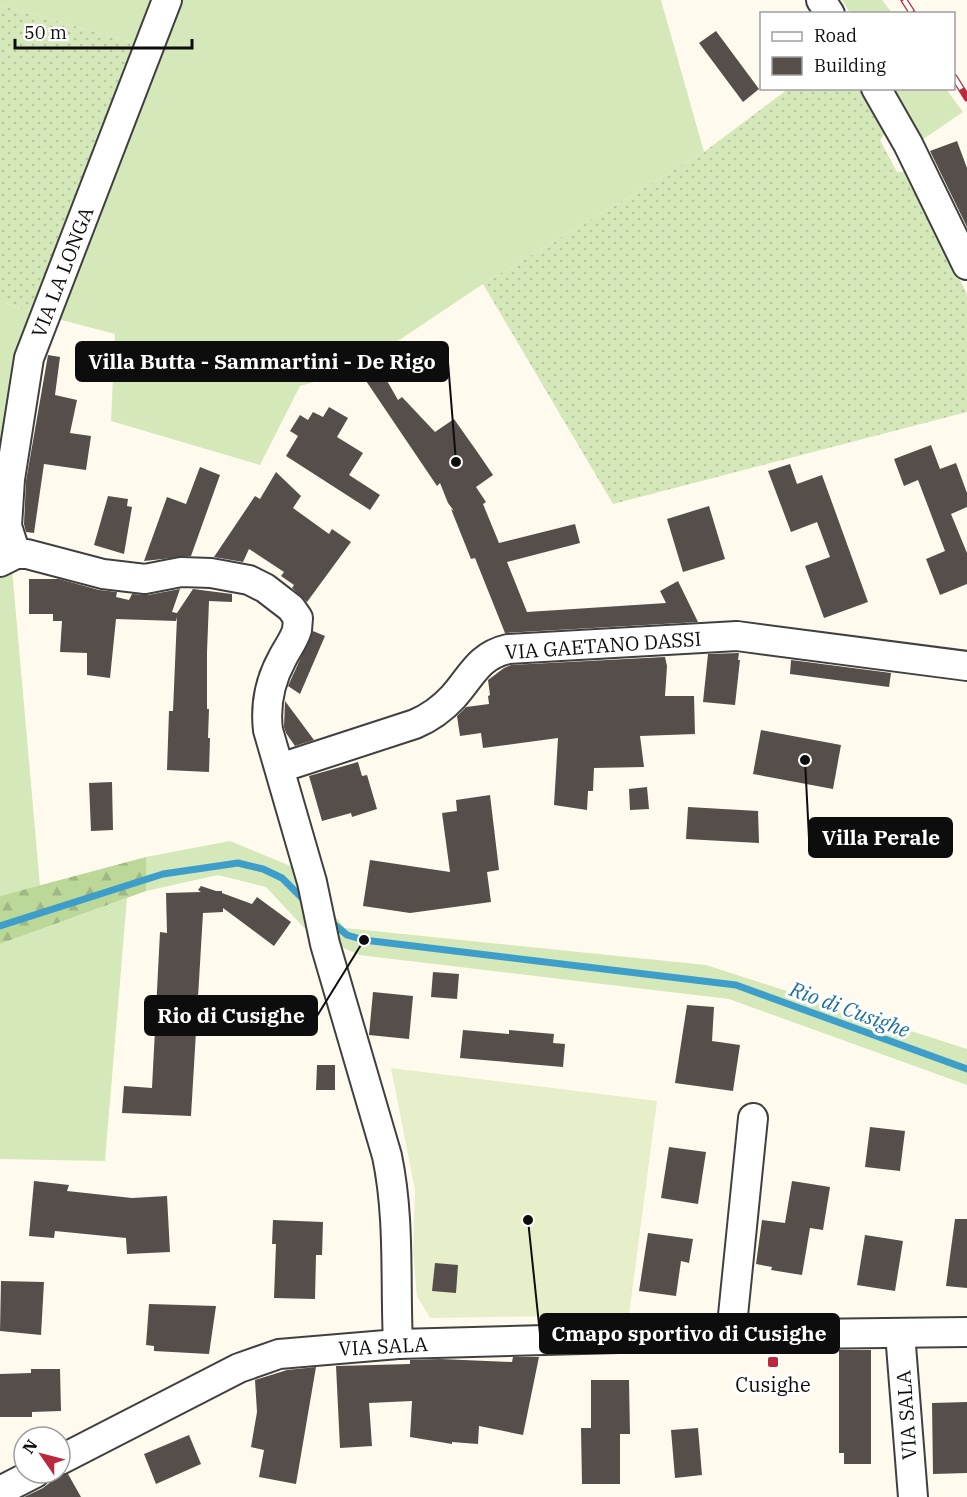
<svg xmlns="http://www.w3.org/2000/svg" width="967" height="1497" viewBox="0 0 967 1497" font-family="'IBM Plex Serif',serif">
<defs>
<pattern id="forest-firs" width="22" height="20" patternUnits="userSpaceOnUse" patternTransform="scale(1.5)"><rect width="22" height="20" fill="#bbd899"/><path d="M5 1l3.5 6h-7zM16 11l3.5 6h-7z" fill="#a0b883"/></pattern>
<pattern id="garden-dots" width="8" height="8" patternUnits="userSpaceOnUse" patternTransform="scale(1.5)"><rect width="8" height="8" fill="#d5e8b9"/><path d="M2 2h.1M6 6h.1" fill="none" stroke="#b6c69e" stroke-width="1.8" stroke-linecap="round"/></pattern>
</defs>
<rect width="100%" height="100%" fill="#fffaee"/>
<g fill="#d5e8b9">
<polygon points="0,0 661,0 704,152 483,284 353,371 300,386 260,465 111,421 115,334 31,312 0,523 0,301 31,312 134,43 0,5"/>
<polygon points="842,0 882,0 892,13 850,13"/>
<polygon points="894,89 946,89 963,112 922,140"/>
<polygon points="0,553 12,569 40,886 0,896"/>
<polygon points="230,841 293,867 345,928 706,965 967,1049 967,1085 729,999 359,955 308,932 266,887 218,875 146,891 146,857"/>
<polygon points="127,898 105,1161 0,1159 0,944"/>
</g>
<polygon fill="url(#forest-firs)" points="146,857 146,891 0,944 0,896"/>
<g fill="url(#garden-dots)">
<polygon points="0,5 134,43 31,312 0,301"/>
<polygon points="788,89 859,89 885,133 880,140 897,172 906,172 967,294 967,412 613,504 483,284 704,152"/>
</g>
<polygon fill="#e6efca" points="391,1068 657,1101 629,1315 430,1318 417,1296 413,1251 415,1190"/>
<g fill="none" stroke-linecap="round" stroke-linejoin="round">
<g stroke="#3d9ec9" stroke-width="7">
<polyline points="329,920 347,935 364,940 736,985 967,1069"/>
<polyline points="0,926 163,874 238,863 263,869 282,878 306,902"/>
</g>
</g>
<g fill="#564e4a">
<polygon points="716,31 759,89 743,102 699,43"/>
<polygon points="957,141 967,168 967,227 930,151"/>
<polygon points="48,355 60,357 55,395 77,400 70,433 91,436 86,470 44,464 34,533 26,532 24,524 26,481"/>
<polygon points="378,365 398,400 402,397 435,432 454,419 478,453 493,475 476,487 486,502 483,504 499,543 575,524 580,543 507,562 527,612 666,603 660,591 678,581 698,622 505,633 475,558 471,559 451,509 454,511 448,503 440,483 437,486 362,375"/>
<polygon points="329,407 348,418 337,437 363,453 349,475 380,495 370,510 286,456 298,436 290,431 300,415 308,420 313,412 323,417"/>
<polygon points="931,445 940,469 956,463 967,493 967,507 951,514 967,553 967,584 940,595 926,559 945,551 918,480 904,486 894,459"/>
<polygon points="790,464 797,484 822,475 868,602 824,618 805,566 830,557 817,522 791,532 768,471"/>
<polygon points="200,467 220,475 191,556 144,561 167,497 186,504"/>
<polygon points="276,472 301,496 293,508 329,534 332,529 351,542 307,602 292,588 294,585 281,576 284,572 249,549 243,562 214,557 255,496 260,499"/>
<polygon points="108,496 128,499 127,506 132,507 124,554 94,545"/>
<polygon points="709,506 725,559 683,572 667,519"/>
<polygon points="29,579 59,579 99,590 117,592 116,597 129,600 132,594 148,595 180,589 172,612 177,613 193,589 232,594 232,602 209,601 207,652 207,709 209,709 208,738 210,738 209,772 167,770 169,711 173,711 177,617 176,621 116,619 110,678 87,675 87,653 60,652 62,621 53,621 53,614 29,614"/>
<polygon points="313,631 325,636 300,694 288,686"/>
<polygon points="739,653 738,660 740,660 735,705 703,702 708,654"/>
<polygon points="665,657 667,666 665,696 694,696 695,734 640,736 644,767 594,768 593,791 588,791 587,810 554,805 558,738 483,748 481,733 460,736 457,716 466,707 489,704 488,696 490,695 488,680 504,668 511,665"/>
<polygon points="791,660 891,673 889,687 790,674"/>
<polygon points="285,701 314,740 295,746 286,733 284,727"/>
<polygon points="761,730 841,745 833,789 753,774"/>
<polygon points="358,762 362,776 367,775 377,809 352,817 351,813 322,821 309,776"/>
<polygon points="112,782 113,830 91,831 89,783"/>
<polygon points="647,787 649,809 630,810 629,789"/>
<polygon points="490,795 499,870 487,872 491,902 410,913 363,906 370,860 450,872 442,813 457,811 456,800"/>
<polygon points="688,807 758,811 759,843 686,839"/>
<polygon points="201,886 216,891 222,891 222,893 252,904 257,897 291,922 274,946 223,908 223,912 203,913 191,1116 122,1113 124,1086 152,1088 160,932 167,933 166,893 201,892 198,890"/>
<polygon points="433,972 459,974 457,999 431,997"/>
<polygon points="373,992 413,996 409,1039 369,1035"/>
<polygon points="687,1005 714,1007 712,1041 740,1045 733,1091 675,1083"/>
<polygon points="463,1030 509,1034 509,1030 554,1034 553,1043 565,1044 563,1067 460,1058"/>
<polygon points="317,1065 335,1065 335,1090 316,1090"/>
<polygon points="870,1127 905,1131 900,1171 865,1167"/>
<polygon points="669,1147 706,1152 698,1204 661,1198"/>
<polygon points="34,1181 69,1185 67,1191 132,1198 167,1196 170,1252 127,1254 126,1238 55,1231 54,1238 29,1236"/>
<polygon points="792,1181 830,1187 823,1230 810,1228 802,1275 771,1270 772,1267 756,1264 762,1220 785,1223"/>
<polygon points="955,1219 967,1219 967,1288 946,1286"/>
<polygon points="273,1220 323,1222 322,1255 316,1255 315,1299 274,1298 276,1244 272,1244"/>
<polygon points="648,1233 693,1239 689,1263 681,1261 676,1296 639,1291"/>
<polygon points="865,1235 903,1241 895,1291 857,1285"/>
<polygon points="435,1263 458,1265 456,1293 432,1291"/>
<polygon points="1,1281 44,1282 41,1335 0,1331"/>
<polygon points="149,1304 216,1306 209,1354 154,1351 154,1346 146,1345"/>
<polygon points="839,1350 871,1350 871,1464 844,1464 844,1453 839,1453"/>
<polygon points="513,1357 539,1357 523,1435 479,1426 478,1444 452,1442 452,1444 410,1437 412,1401 369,1403 372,1446 340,1448 336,1366 410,1364 410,1360 440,1359 512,1362"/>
<polygon points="316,1367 296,1484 259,1477 264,1450 251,1447 257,1412 255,1380 287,1370"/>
<polygon points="31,1369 60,1369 61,1411 32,1412 32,1417 0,1417 0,1374 31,1373"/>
<polygon points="591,1380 629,1380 630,1434 620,1434 620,1484 582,1484 581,1428 591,1428"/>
<polygon points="967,1402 967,1473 933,1474 932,1403"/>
<polygon points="698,1428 702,1475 675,1478 671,1430"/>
<polygon points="189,1435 201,1464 156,1484 144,1454"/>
<polygon points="68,1474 81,1497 24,1497 43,1488 58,1476"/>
</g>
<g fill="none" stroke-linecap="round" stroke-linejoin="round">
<defs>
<g id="minor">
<polyline points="821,0 830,14"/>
<polyline points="876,88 908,144 967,265"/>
<polyline points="16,554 7,526 10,479 29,358 167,0"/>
<path d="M0 562 16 554H27L103 574 145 579 181 572 211 573 249 580 265 588 291 608 298 618 297 630C294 640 287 649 282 659 270 681 265 705 268 730L312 882 325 944 387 1156C400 1218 395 1281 398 1344"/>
<path d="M280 768 415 724C429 718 442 709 453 697 472 676 478 656 508 649L737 636 967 666"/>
<polyline points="900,1333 913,1497"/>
<polyline points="731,1335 753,1118"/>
<polyline points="60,1460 239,1368 279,1354 398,1344 731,1335 967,1332"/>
<polyline points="0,1491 35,1473"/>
</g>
</defs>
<use href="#minor" stroke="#404040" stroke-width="32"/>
<use href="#minor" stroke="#fff" stroke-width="28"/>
<defs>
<g id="rail">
<polyline points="904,0 913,14"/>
<polyline points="954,77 967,98"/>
</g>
</defs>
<use href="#rail" stroke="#ba293d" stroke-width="7"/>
<use href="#rail" stroke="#fff" stroke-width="4.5" stroke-dasharray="14" stroke-linecap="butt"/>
</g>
<rect fill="#ba293d" stroke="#fff" stroke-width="2" x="767" y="1356" width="12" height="12" rx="3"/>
<g text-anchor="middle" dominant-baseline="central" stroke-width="6" stroke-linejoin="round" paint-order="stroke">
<g font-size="20" fill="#0d0d0d" stroke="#fff">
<text transform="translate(62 272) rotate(-69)">VIA LA LONGA</text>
<text transform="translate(603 645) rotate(-4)">VIA GAETANO DASSI</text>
<text transform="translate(383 1346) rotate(-3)">VIA SALA</text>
<text transform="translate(906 1415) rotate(-94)">VIA SALA</text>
</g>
<g font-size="20" fill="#0d0d0d" stroke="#fff">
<text x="773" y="1384">Cusighe</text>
</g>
<g font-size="21" font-style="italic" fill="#1a6f9c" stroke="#fff">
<text transform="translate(850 1009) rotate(20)">Rio di Cusighe</text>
</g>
</g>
<path fill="none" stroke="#0d0d0d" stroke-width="2" d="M456 462L448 362M805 760L809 838M364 940L317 1016M528 1220L540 1334"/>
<g fill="#0d0d0d" stroke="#fff" stroke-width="2">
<circle cx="456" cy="462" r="6"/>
<circle cx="805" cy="760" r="6"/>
<circle cx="364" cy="940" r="6"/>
<circle cx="528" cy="1220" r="6"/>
</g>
<g fill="#0d0d0d" stroke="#0d0d0d" stroke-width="2">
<rect x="76" y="342" width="372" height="39" rx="6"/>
<rect x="809" y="818" width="143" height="39" rx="6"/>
<rect x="145" y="996" width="172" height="39" rx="6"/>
<rect x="540" y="1314" width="299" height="39" rx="6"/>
</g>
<g font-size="21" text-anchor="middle" font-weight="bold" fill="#fff">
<text x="262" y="369">Villa Butta - Sammartini - De Rigo</text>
<text x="881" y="845">Villa Perale</text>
<text x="231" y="1023">Rio di Cusighe</text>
<text x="689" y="1341">Cmapo sportivo di Cusighe</text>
</g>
<rect x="760" y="12" width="195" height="78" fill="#ffffff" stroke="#9e9e9e" stroke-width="1.5"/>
<rect x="772" y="32" width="30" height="9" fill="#ffffff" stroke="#9e9e9e" stroke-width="1.5"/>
<text x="814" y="42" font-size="18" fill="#0d0d0d">Road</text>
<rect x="772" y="57" width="30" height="18" fill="#564e4a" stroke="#9e9e9e" stroke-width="1.5"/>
<text x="814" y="72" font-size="18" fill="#0d0d0d">Building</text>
<g transform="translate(42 1455) rotate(305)"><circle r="28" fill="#ffffff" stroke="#9e9e9e" stroke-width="1.5"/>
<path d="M0-4.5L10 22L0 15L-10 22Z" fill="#ba293d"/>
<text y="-9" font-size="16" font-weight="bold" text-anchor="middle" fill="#0d0d0d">N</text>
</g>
<path d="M15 39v9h177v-9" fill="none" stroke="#0d0d0d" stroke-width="3"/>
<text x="24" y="39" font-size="18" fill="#0d0d0d" stroke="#ffffff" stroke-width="4.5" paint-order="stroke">50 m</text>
</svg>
